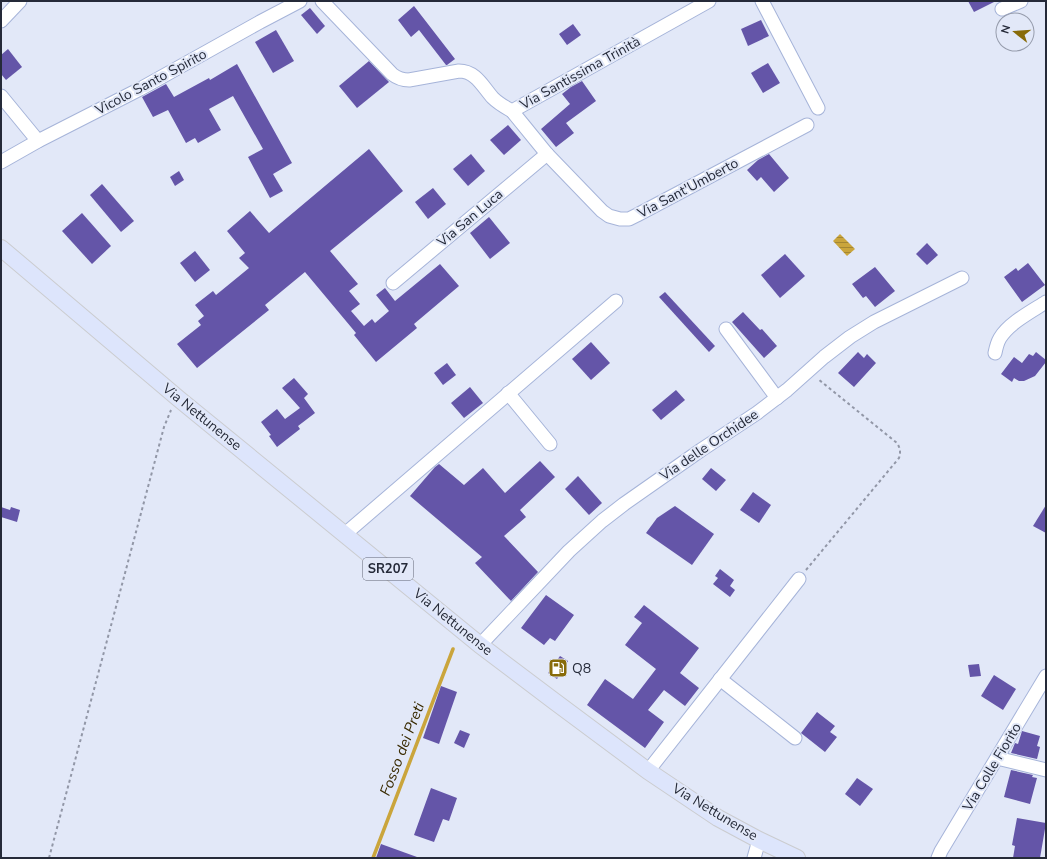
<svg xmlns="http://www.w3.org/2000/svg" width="1047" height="859" viewBox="0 0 1047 859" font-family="'Nunito Sans',sans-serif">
<defs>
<pattern id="water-rules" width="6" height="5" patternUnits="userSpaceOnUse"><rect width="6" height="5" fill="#caa53c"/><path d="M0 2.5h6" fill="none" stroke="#a48733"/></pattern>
</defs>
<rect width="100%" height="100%" fill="#e2e8f8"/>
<polygon fill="url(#water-rules)" points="840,234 855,249 847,256 833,241"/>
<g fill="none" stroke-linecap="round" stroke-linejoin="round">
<polyline stroke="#caa53c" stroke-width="3.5" points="373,858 453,649"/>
</g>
<g fill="#6455a8">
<polygon points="968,1 996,1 974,12"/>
<polygon points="414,6 455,59 447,65 446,65 419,30 411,37 398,20"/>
<polygon points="310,8 325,26 317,34 301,15"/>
<polygon points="761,20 769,36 748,46 741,29"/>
<polygon points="573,24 581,35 567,45 559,34"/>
<polygon points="276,30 294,61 273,73 255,42"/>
<polygon points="8,49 22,67 6,80 1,74 1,55"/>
<polygon points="369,61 389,82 357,108 339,86"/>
<polygon points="768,63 780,83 763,93 751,73"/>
<polygon points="237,64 292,163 273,174 283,191 270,198 248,157 263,149 233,96 209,109 221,130 198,143 195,138 186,143 168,110 153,117 142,97 166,84 174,97 209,78 210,80"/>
<polygon points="582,81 596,101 566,123 574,133 556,147 541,129 570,104 562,94 571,87"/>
<polygon points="508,125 521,140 504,155 490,140"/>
<polygon points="369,149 382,165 403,191 330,251 358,284 349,291 360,304 351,311 364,326 372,319 375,323 389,311 376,295 385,288 395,301 440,264 459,286 414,324 417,328 376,362 354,335 356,333 305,272 265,305 269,310 197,368 177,344 201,325 198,321 204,316 195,305 213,291 216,295 249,268 239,258 245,253 227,231 250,211 269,233"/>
<polygon points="471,154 485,171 468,186 453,169"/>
<polygon points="769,154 789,178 774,192 761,177 757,181 747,170 758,160"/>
<polygon points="179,171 184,180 175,186 170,177"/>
<polygon points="102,184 134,221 121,232 90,195"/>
<polygon points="433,188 446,204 428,219 415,202"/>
<polygon points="82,213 111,246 92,264 62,231"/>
<polygon points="489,217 510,243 490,259 470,233"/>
<polygon points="927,243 938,255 927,265 916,254"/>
<polygon points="195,251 210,270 195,282 180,263"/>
<polygon points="785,254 805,276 780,298 761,275"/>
<polygon points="1028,263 1045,285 1022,302 1004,277 1016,268 1018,271"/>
<polygon points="875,267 895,291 875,307 866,296 863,298 852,284"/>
<polygon points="665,292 715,346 709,352 659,297"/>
<polygon points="743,312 760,330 762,329 777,346 764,358 732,322"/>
<polygon points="591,342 610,363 591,380 572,359"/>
<polygon points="858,352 864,358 867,354 876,363 854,387 838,373"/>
<polygon points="1036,352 1046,360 1046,362 1035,376 1024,381 1019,381 1014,378 1012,382 1001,374 1014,357 1022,363 1029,354 1033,356"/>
<polygon points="447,363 456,375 443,385 434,373"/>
<polygon points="294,378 308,394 304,398 315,413 298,426 300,429 277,447 269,436 271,435 261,422 277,409 285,419 300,408 282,388"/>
<polygon points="470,387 483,403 464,418 451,403"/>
<polygon points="676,390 685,400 661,420 652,410"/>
<polygon points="540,461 555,477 520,510 526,517 504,536 538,572 511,601 475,563 482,557 410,496 435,467 439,464 464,485 483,468 505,493"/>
<polygon points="711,468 726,480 716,491 702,479"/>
<polygon points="578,476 602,503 589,515 565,489"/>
<polygon points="753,492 771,505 759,523 740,510"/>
<polygon points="1046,505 1046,533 1033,526"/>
<polygon points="675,506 714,534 692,565 646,533 657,518"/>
<polygon points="1,507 10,510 11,507 20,510 17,522 1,517"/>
<polygon points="720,569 734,580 730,586 735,590 730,597 713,584 718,578 715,576"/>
<polygon points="546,595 574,615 555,641 550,638 544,645 521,628"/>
<polygon points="644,605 699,648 680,673 699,688 685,706 664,690 648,710 664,722 645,748 587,705 605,679 633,699 656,669 625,645 642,623 634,617"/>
<polygon points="560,656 568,661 557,679 548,673"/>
<polygon points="979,664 981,676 970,677 968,665"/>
<polygon points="994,675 1016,689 1003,710 981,696"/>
<polygon points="441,686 457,692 439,744 423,738"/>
<polygon points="817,712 835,726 830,732 837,737 825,752 801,733"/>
<polygon points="460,730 470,734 464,748 454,743"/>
<polygon points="1022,731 1040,736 1037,746 1040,747 1037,759 1011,753 1015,743 1018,744"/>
<polygon points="1011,770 1033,775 1032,777 1037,778 1030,804 1004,797"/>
<polygon points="857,778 873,789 860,806 845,794"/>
<polygon points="431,788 457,798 449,821 443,819 434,842 414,835"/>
<polygon points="1017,818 1046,823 1040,858 1013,858 1015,846 1012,845"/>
<polygon points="381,844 417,857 417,858 376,858"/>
</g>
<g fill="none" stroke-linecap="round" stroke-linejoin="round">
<defs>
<g id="minor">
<path d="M322 1 392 74C397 78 403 80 409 80L459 71C476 71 483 87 493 98 499 104 505 107 512 111L709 1"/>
<polyline points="762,1 818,108"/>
<polyline points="1002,9 1021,1"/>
<polyline points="1,21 20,1"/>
<polyline points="1,96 38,141"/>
<polyline points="512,111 547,154 602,211 609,216 620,219 629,219 637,215 807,125"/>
<polyline points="1,162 38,141 140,89 260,22 300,1"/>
<polyline points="393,283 547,154"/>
<polyline points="726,329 777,398"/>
<path d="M995 353C996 348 997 343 1000 338 1009 323 1032 311 1046 302"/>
<polyline points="508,393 550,444"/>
<polyline points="345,534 616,301"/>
<polyline points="480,645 569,551 602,521 624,504 701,450 757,413 787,390 824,357 850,337 874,322 962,278"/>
<polyline points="720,679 795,738"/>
<polyline points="997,758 1046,770"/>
<polyline points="648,771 799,579"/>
<polyline points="754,858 759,840"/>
<polyline points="938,858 941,851 1046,676"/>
</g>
<polyline id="major" points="1,248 179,399 480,645 554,701 648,771 718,818 759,840 797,858"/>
</defs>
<use href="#minor" stroke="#a6b4d9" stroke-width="15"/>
<use href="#major" stroke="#cbcccf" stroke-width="18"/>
<g stroke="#9297a7" stroke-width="2" stroke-dasharray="3 3" stroke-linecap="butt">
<path d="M806 570 899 458C901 452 900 448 897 443L818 379"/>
<polyline points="49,858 164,427 171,410"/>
</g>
<use href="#minor" stroke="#fff" stroke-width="13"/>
<use href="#major" stroke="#dde5fc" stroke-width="16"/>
</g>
<defs>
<symbol id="fuel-square" viewBox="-11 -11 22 22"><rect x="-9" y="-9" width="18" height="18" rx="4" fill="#886b09" stroke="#e2e8f8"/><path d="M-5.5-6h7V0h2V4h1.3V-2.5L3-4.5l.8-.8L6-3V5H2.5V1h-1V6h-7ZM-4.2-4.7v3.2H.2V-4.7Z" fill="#fff"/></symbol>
</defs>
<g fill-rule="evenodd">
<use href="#fuel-square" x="547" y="657" width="22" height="22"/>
</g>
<g text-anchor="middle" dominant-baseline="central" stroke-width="4" stroke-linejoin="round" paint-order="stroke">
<rect fill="#e2e8f8" stroke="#5e6372" stroke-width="1" x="363" y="558" width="50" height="22" rx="3"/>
<g font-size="13" font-weight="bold" fill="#252a39">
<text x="388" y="569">SR207</text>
</g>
<g font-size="14" fill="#252a39" stroke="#e2e8f8">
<text transform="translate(580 73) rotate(-29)">Via Santissima Trinità</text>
<text transform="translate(151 82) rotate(-28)">Vicolo Santo Spirito</text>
<text transform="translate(688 188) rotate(-28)">Via Sant'Umberto</text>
<text transform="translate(470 218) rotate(-40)">Via San Luca</text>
<text transform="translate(202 417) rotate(39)">Via Nettunense</text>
<text transform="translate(709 445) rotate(-34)">Via delle Orchidee</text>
<text transform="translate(453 622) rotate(39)">Via Nettunense</text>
<text transform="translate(992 767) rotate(-59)">Via Colle Fiorito</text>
<text transform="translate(715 812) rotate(31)">Via Nettunense</text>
</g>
<g font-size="14" fill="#252a39" stroke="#e2e8f8" text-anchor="start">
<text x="572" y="668">Q8</text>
</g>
<g font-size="15" font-style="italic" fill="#392a00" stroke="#e2e8f8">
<text transform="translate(402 749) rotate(-69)">Fosso dei Preti</text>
</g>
</g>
<rect width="1047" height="859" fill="none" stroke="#252a39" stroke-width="4"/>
<g transform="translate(1015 32) rotate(287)"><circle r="19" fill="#e2e8f8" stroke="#969cac"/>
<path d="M0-3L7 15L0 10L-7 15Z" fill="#886b09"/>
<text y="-6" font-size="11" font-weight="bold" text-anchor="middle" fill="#252a39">N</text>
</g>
</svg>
